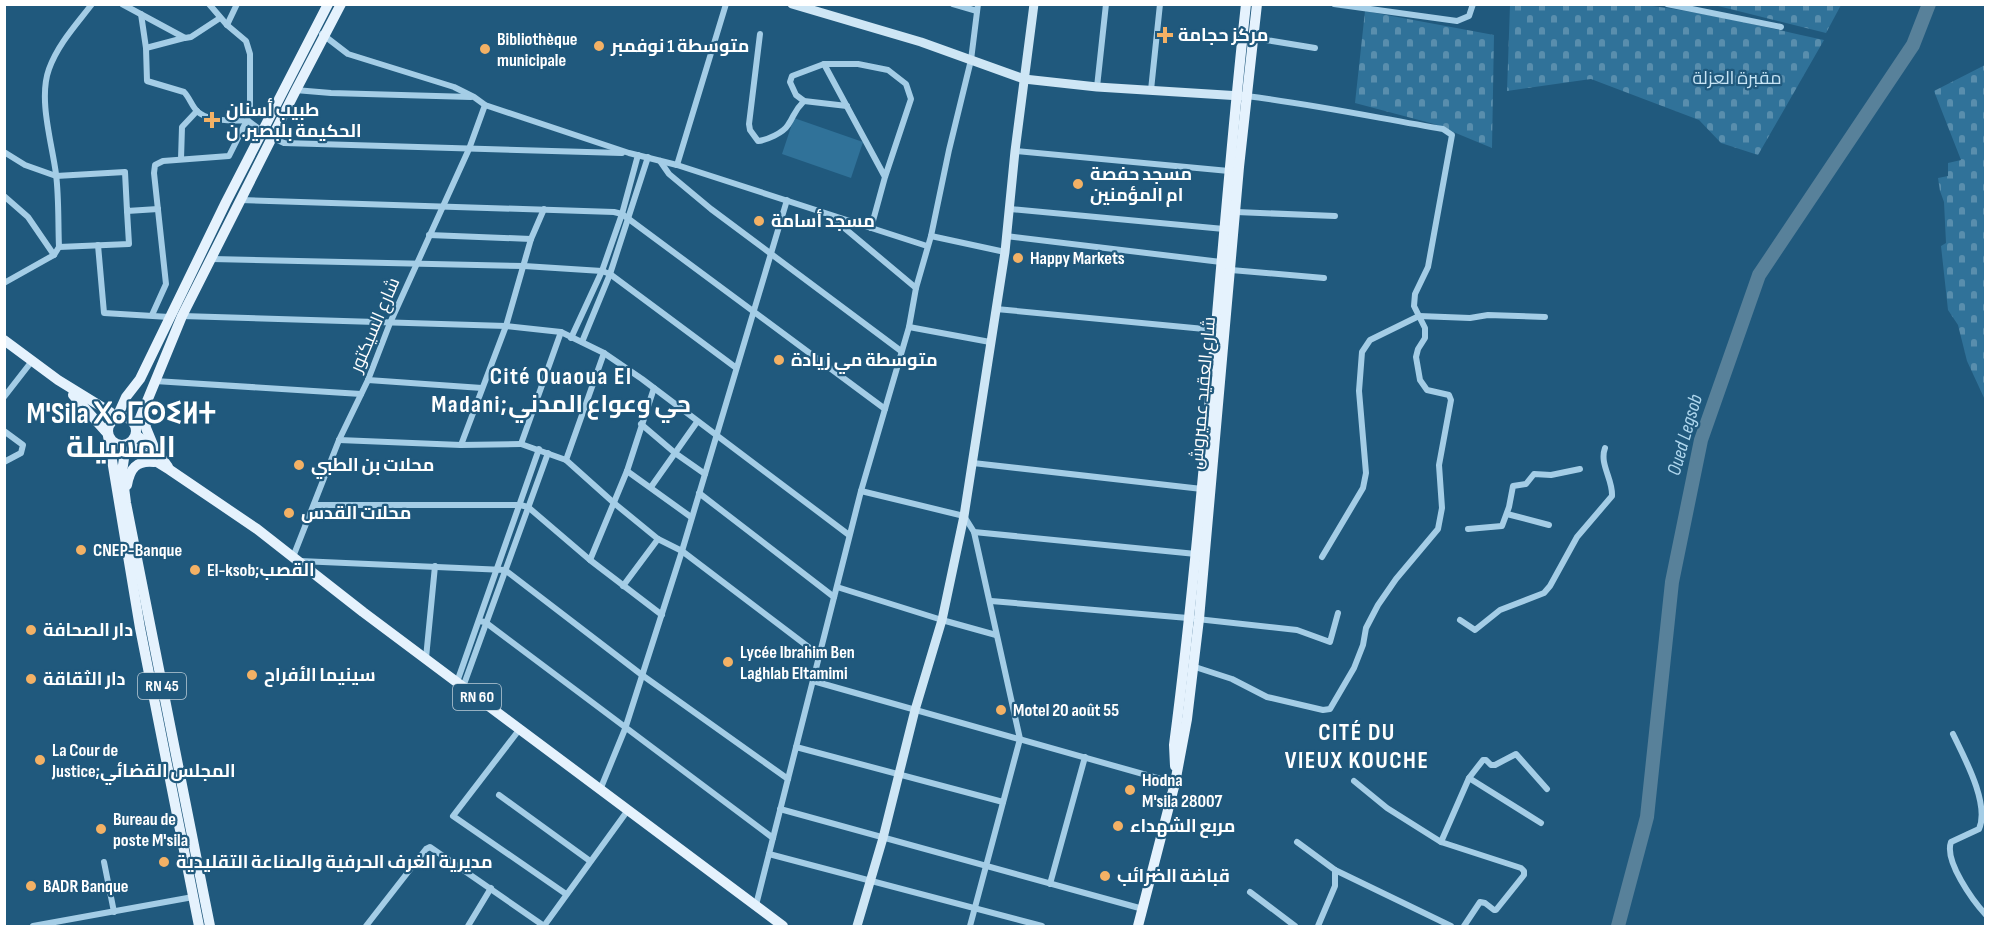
<svg xmlns="http://www.w3.org/2000/svg" width="1990" height="931" viewBox="0 0 1990 931" font-family="'Sofia Sans Condensed',Cairo,'Noto Sans Tifinagh',sans-serif">
<defs>
<pattern id="cemetery-stones" width="16" height="16" patternUnits="userSpaceOnUse" patternTransform="scale(1.5)"><rect width="16" height="16" fill="#307299"/><path d="M2 7V4a2 2 0 0 1 4 0v3zM10 15v-3a2 2 0 0 1 4 0v3z" fill="#598ead"/></pattern>
</defs>
<rect width="100%" height="100%" fill="#20597d"/>
<polygon fill="#307299" points="794,118 863,142 851,178 782,154"/>
<g fill="url(#cemetery-stones)">
<path d="M1636 4C1699 11 1761 26 1824 40L1758 155 1721 143 1699 120 1591 79 1507 91 1510 5Z"/>
<polygon points="1714,5 1841,5 1826,33"/>
<polygon points="1365,11 1494,35 1492,148 1434,124 1355,103"/>
<polygon points="1985,65 1985,400 1967,361 1958,325 1948,310 1941,246 1946,243 1944,202 1940,191 1938,178 1948,176 1948,163 1961,160 1934,91"/>
</g>
<g fill="none" stroke-linecap="round" stroke-linejoin="round">
<polyline stroke="#58819a" stroke-width="14" points="1618,926 1647,817 1672,582 1701,440 1759,275 1913,45 1929,4"/>
<g stroke="#a4cde6" stroke-width="6">
<polyline points="122,4 185,38 191,37 220,18"/>
<polyline points="953,4 977,11"/>
<polyline points="1334,4 1457,21 1469,16 1473,4"/>
<polyline points="1667,4 1781,27"/>
<path d="M141 14 146 48 147 81 184 92C190 98 192 107 198 112 210 122 233 121 247 120L262 131"/>
<polyline points="227,25 237,4"/>
<polyline points="322,34 348,54 454,87 474,97 485,105 629,153 677,165 927,246"/>
<path d="M760 34 749 124 750 130 758 141C767 140 783 133 788 125 795 115 793 112 804 101"/>
<polyline points="1254,38 1315,48"/>
<polyline points="146,48 184,38"/>
<polyline points="824,64 792,76 790,82 796,95 804,101 847,106"/>
<polyline points="1097,87 1106,4"/>
<polyline points="295,90 331,93 471,97"/>
<polyline points="1151,90 1160,4"/>
<polyline points="271,137 284,143 622,153"/>
<polyline points="1015,151 1229,171"/>
<polyline points="4,152 25,165 56,176 125,172 127,211 158,209"/>
<polyline points="181,159 182,127 197,111"/>
<polyline points="660,161 669,174 711,209 901,351"/>
<polyline points="677,165 726,4"/>
<polyline points="4,196 28,217 54,255"/>
<polyline points="240,200 614,212 622,214 885,409"/>
<polyline points="1010,209 1224,229"/>
<polyline points="1236,212 1335,216"/>
<polyline points="830,216 916,288"/>
<polyline points="871,228 885,177 911,99 906,84 888,70 858,64 824,64 885,177"/>
<polyline points="429,235 531,239"/>
<polyline points="931,236 1005,252"/>
<polyline points="1006,236 1221,262"/>
<polyline points="98,245 104,313 169,317"/>
<polyline points="59,247 129,244 127,211"/>
<polyline points="212,259 524,266 602,271 610,274 735,367"/>
<polyline points="1231,270 1324,278"/>
<path d="M4 283 54 255 59 247C58 223 59 198 56 174 52 143 38 99 49 69 58 44 76 25 92 4"/>
<polyline points="996,309 1215,330"/>
<polyline points="152,315 166,284 154,173 155,165 163,161 229,156 247,120 250,107 250,54 246,41 227,25 209,4"/>
<polyline points="182,316 506,326 561,332 604,353 642,379 849,535"/>
<polyline points="909,327 990,342"/>
<polyline points="561,332 521,444 566,460 604,353"/>
<polyline points="571,338 602,271 622,214 638,155"/>
<polyline points="582,342 610,274 648,157"/>
<polyline points="368,380 482,388"/>
<polyline points="155,381 361,394"/>
<polyline points="4,397 32,361"/>
<polyline points="641,424 675,453 705,474"/>
<polyline points="4,431 23,445 21,453 4,462"/>
<polyline points="339,440 461,445 521,444"/>
<polyline points="461,445 506,326 531,239 544,209"/>
<polyline points="566,460 614,503 658,539 682,551 819,655"/>
<polyline points="973,463 1202,489"/>
<polyline points="627,471 691,517"/>
<polyline points="651,487 697,422"/>
<polyline points="861,491 964,516 974,532 1196,554"/>
<polyline points="699,493 834,597"/>
<polyline points="314,505 520,505 528,507 590,560 662,615"/>
<polyline points="1507,514 1549,525"/>
<polyline points="1468,529 1502,526 1509,507 1513,486 1526,484 1534,474 1551,475 1580,469"/>
<polyline points="293,557 339,440 368,380 390,323 469,149 485,105"/>
<polyline points="1322,557 1363,488 1366,473 1359,391 1362,352 1370,340 1419,316 1470,318 1488,315 1545,317"/>
<polyline points="590,560 627,471 654,388"/>
<polyline points="300,561 505,570 642,675 788,779"/>
<polyline points="623,586 658,539"/>
<polyline points="837,587 942,620 996,635"/>
<polyline points="991,601 1188,618 1297,630 1330,642 1338,613"/>
<path d="M1460 620 1475 630 1500 610 1544 593 1550 586 1577 537 1612 496C1613 479 1599 464 1605 448"/>
<polyline points="479,621 485,622 773,838"/>
<polyline points="426,658 435,566"/>
<path d="M1192 666 1232 679 1267 697 1323 710 1330 709 1354 668 1363 645 1366 628 1378 605 1396 579 1438 529 1442 508 1439 465 1451 400 1449 395 1427 390 1420 380 1416 357 1418 349 1425 338V328L1414 306 1415 294 1428 267 1452 135 1443 129C1378 118 1312 104 1246 96"/>
<polyline points="813,681 1175,783"/>
<polyline points="457,682 539,449"/>
<polyline points="463,687 548,453"/>
<polyline points="519,730 453,816 566,894"/>
<path d="M1953 734C1964 757 1990 804 1979 829L1951 842C1944 861 1973 901 1986 915"/>
<polyline points="796,747 1003,802"/>
<polyline points="1469,778 1483,760 1486,760 1491,765 1495,765 1516,754 1547,789"/>
<polyline points="1354,781 1387,808 1441,842 1469,778 1541,823"/>
<polyline points="600,790 625,729 682,551 787,200"/>
<polyline points="499,795 590,861"/>
<polyline points="780,809 1143,909"/>
<polyline points="1297,842 1335,870 1335,886 1318,926"/>
<polyline points="1441,842 1521,868 1524,871 1524,875 1496,910 1494,910 1485,903 1480,902 1464,926"/>
<polyline points="769,854 1042,926"/>
<polyline points="104,862 114,912"/>
<polyline points="1335,870 1451,926"/>
<polyline points="1050,884 1085,757"/>
<polyline points="1250,892 1295,926"/>
<polyline points="756,905 861,491 909,327 916,288 931,236 949,150 971,60 978,4"/>
<polyline points="33,926 193,897"/>
<polyline points="366,926 426,849 430,847 544,926"/>
<polyline points="468,926 491,888"/>
<polyline points="544,926 628,810"/>
<polyline points="970,926 1020,739 974,532"/>
</g>
<g stroke="#cee6f5" stroke-width="9">
<polyline points="792,4 921,42 1024,79 1097,87 1241,96"/>
<polyline points="857,926 883,838 915,710 942,620 964,516 1005,252 1015,151 1034,4"/>
</g>
<g stroke="#e5f2fd" stroke-width="10">
<polyline points="4,340 58,380 110,412 115,418"/>
<polyline points="73,395 107,433"/>
<polyline points="144,411 146,428 153,445"/>
<circle cx="122" cy="431" r="14"/>
<polyline points="117,417 126,397 140,379 226,202 328,4"/>
<polyline points="136,428 182,316 296,90 341,4"/>
<polyline points="136,435 156,450 168,467"/>
<polyline points="108,436 140,628 199,926"/>
<polyline points="128,444 170,470 257,529 363,612 783,926"/>
<polyline points="126,445 122,472 126,503 210,926"/>
<path d="M127 485C130 469 136 460 154 462"/>
<path d="M1175 766 1174 745C1206 499 1219 251 1246 4"/>
<polyline points="1138,926 1175,783 1187,719 1199,619 1239,167 1257,4"/>
</g>
</g>
<g fill="#f3b165" stroke="#20597d" stroke-width="2">
<path d="M1162 26h6v6h6v6h-6v6h-6v-6h-6v-6h6z"/>
<circle cx="599" cy="46" r="6"/>
<circle cx="485" cy="49" r="6"/>
<path d="M209 111h6v6h6v6h-6v6h-6v-6h-6v-6h6z"/>
<circle cx="1078" cy="184" r="6"/>
<circle cx="759" cy="221" r="6"/>
<circle cx="1018" cy="258" r="6"/>
<circle cx="779" cy="360" r="6"/>
<circle cx="299" cy="465" r="6"/>
<circle cx="289" cy="513" r="6"/>
<circle cx="81" cy="550" r="6"/>
<circle cx="195" cy="570" r="6"/>
<circle cx="31" cy="630" r="6"/>
<circle cx="728" cy="662" r="6"/>
<circle cx="252" cy="675" r="6"/>
<circle cx="31" cy="679" r="6"/>
<circle cx="1001" cy="710" r="6"/>
<circle cx="40" cy="760" r="6"/>
<circle cx="1130" cy="790" r="6"/>
<circle cx="1118" cy="826" r="6"/>
<circle cx="101" cy="829" r="6"/>
<circle cx="164" cy="862" r="6"/>
<circle cx="1105" cy="876" r="6"/>
<circle cx="31" cy="886" r="6"/>
</g>
<g text-anchor="middle" dominant-baseline="central" stroke-width="4.5" stroke-linejoin="round" paint-order="stroke">
<g fill="#20597d" stroke="#bccdd8" stroke-width="1.5">
<rect x="138" y="673" width="48" height="26" rx="4.5"/>
<rect x="453" y="684" width="48" height="26" rx="4.5"/>
</g>
<g font-size="16" font-weight="bold" fill="#fff">
<text x="162" y="686">RN 45</text>
<text x="477" y="697">RN 60</text>
</g>
<g font-size="18" font-weight="bold" fill="#fff" stroke="#20597d" text-anchor="start">
<text x="1178" y="35">مركز حجامة</text>
<text x="497" y="39">Bibliothèque<tspan x="497" dy="21">municipale</tspan></text>
<text x="611" y="46">متوسطة 1 نوفمبر</text>
<text x="226" y="110">طبيب أسنان<tspan x="226" dy="21">الحكيمة بلبصير. ن</tspan></text>
<text x="1090" y="174">مسجد حفصة<tspan x="1090" dy="21">ام المؤمنين</tspan></text>
<text x="771" y="221">مسجد أسامة</text>
<text x="1030" y="258">Happy Markets</text>
<text x="791" y="360">متوسطة مي زيادة</text>
<text x="311" y="465">محلات بن الطبي</text>
<text x="301" y="513">محلات القدس</text>
<text x="93" y="550">CNEP-Banque</text>
<text x="207" y="570">El-ksob;القصب</text>
<text x="43" y="630">دار الصحافة</text>
<text x="740" y="652">Lycée Ibrahim Ben<tspan x="740" dy="21">Laghlab Eltamimi</tspan></text>
<text x="264" y="675">سينيما الأفراح</text>
<text x="43" y="679">دار الثقاقة</text>
<text x="1013" y="710">Motel 20 août 55</text>
<text x="52" y="750">La Cour de<tspan x="52" dy="21">Justice;المجلس القضائي</tspan></text>
<text x="1142" y="780">Hodna<tspan x="1142" dy="21">M'sila 28007</tspan></text>
<text x="113" y="819">Bureau de<tspan x="113" dy="21">poste M'sila</tspan></text>
<text x="1130" y="826">مربع الشهداء</text>
<text x="176" y="862">مديرية الغرف الحرفية والصناعة التقليدية</text>
<text x="1117" y="876">قباضة الضرائب</text>
<text x="43" y="886">BADR Banque</text>
</g>
<g font-size="18" fill="#c7e4f5" stroke="#20597d">
<text x="1737" y="78">مقبرة العزلة</text>
</g>
<g font-size="18" fill="#fff" stroke="#20597d">
<text transform="translate(375 325) rotate(-67)">شارع السيكتور</text>
<text transform="translate(1203 393) rotate(-85)">شارع العقيد عميروش</text>
</g>
<g font-size="20" font-style="italic" fill="#afd7ee" stroke="#20597d">
<text transform="translate(1685 435) rotate(-74)">Oued Legsob</text>
</g>
<g font-size="24" font-weight="bold" letter-spacing="1.5" fill="#fff" stroke="#20597d">
<text x="561" y="376">Cité Ouaoua El<tspan x="561" dy="28">Madani;حي وعواع المدني</tspan></text>
<text x="1357" y="732">CITÉ DU<tspan x="1357" dy="28">VIEUX KOUCHE</tspan></text>
</g>
<g font-size="30" font-weight="bold" fill="#fff" stroke="#20597d">
<text x="121" y="414">M'Sila ⵝⴰⵎⵙⵉⵍⵜ<tspan x="121" dy="34">المسيلة</tspan></text>
</g>
</g>
<rect width="1990" height="931" fill="none" stroke="#ffffff" stroke-width="12"/>
</svg>
